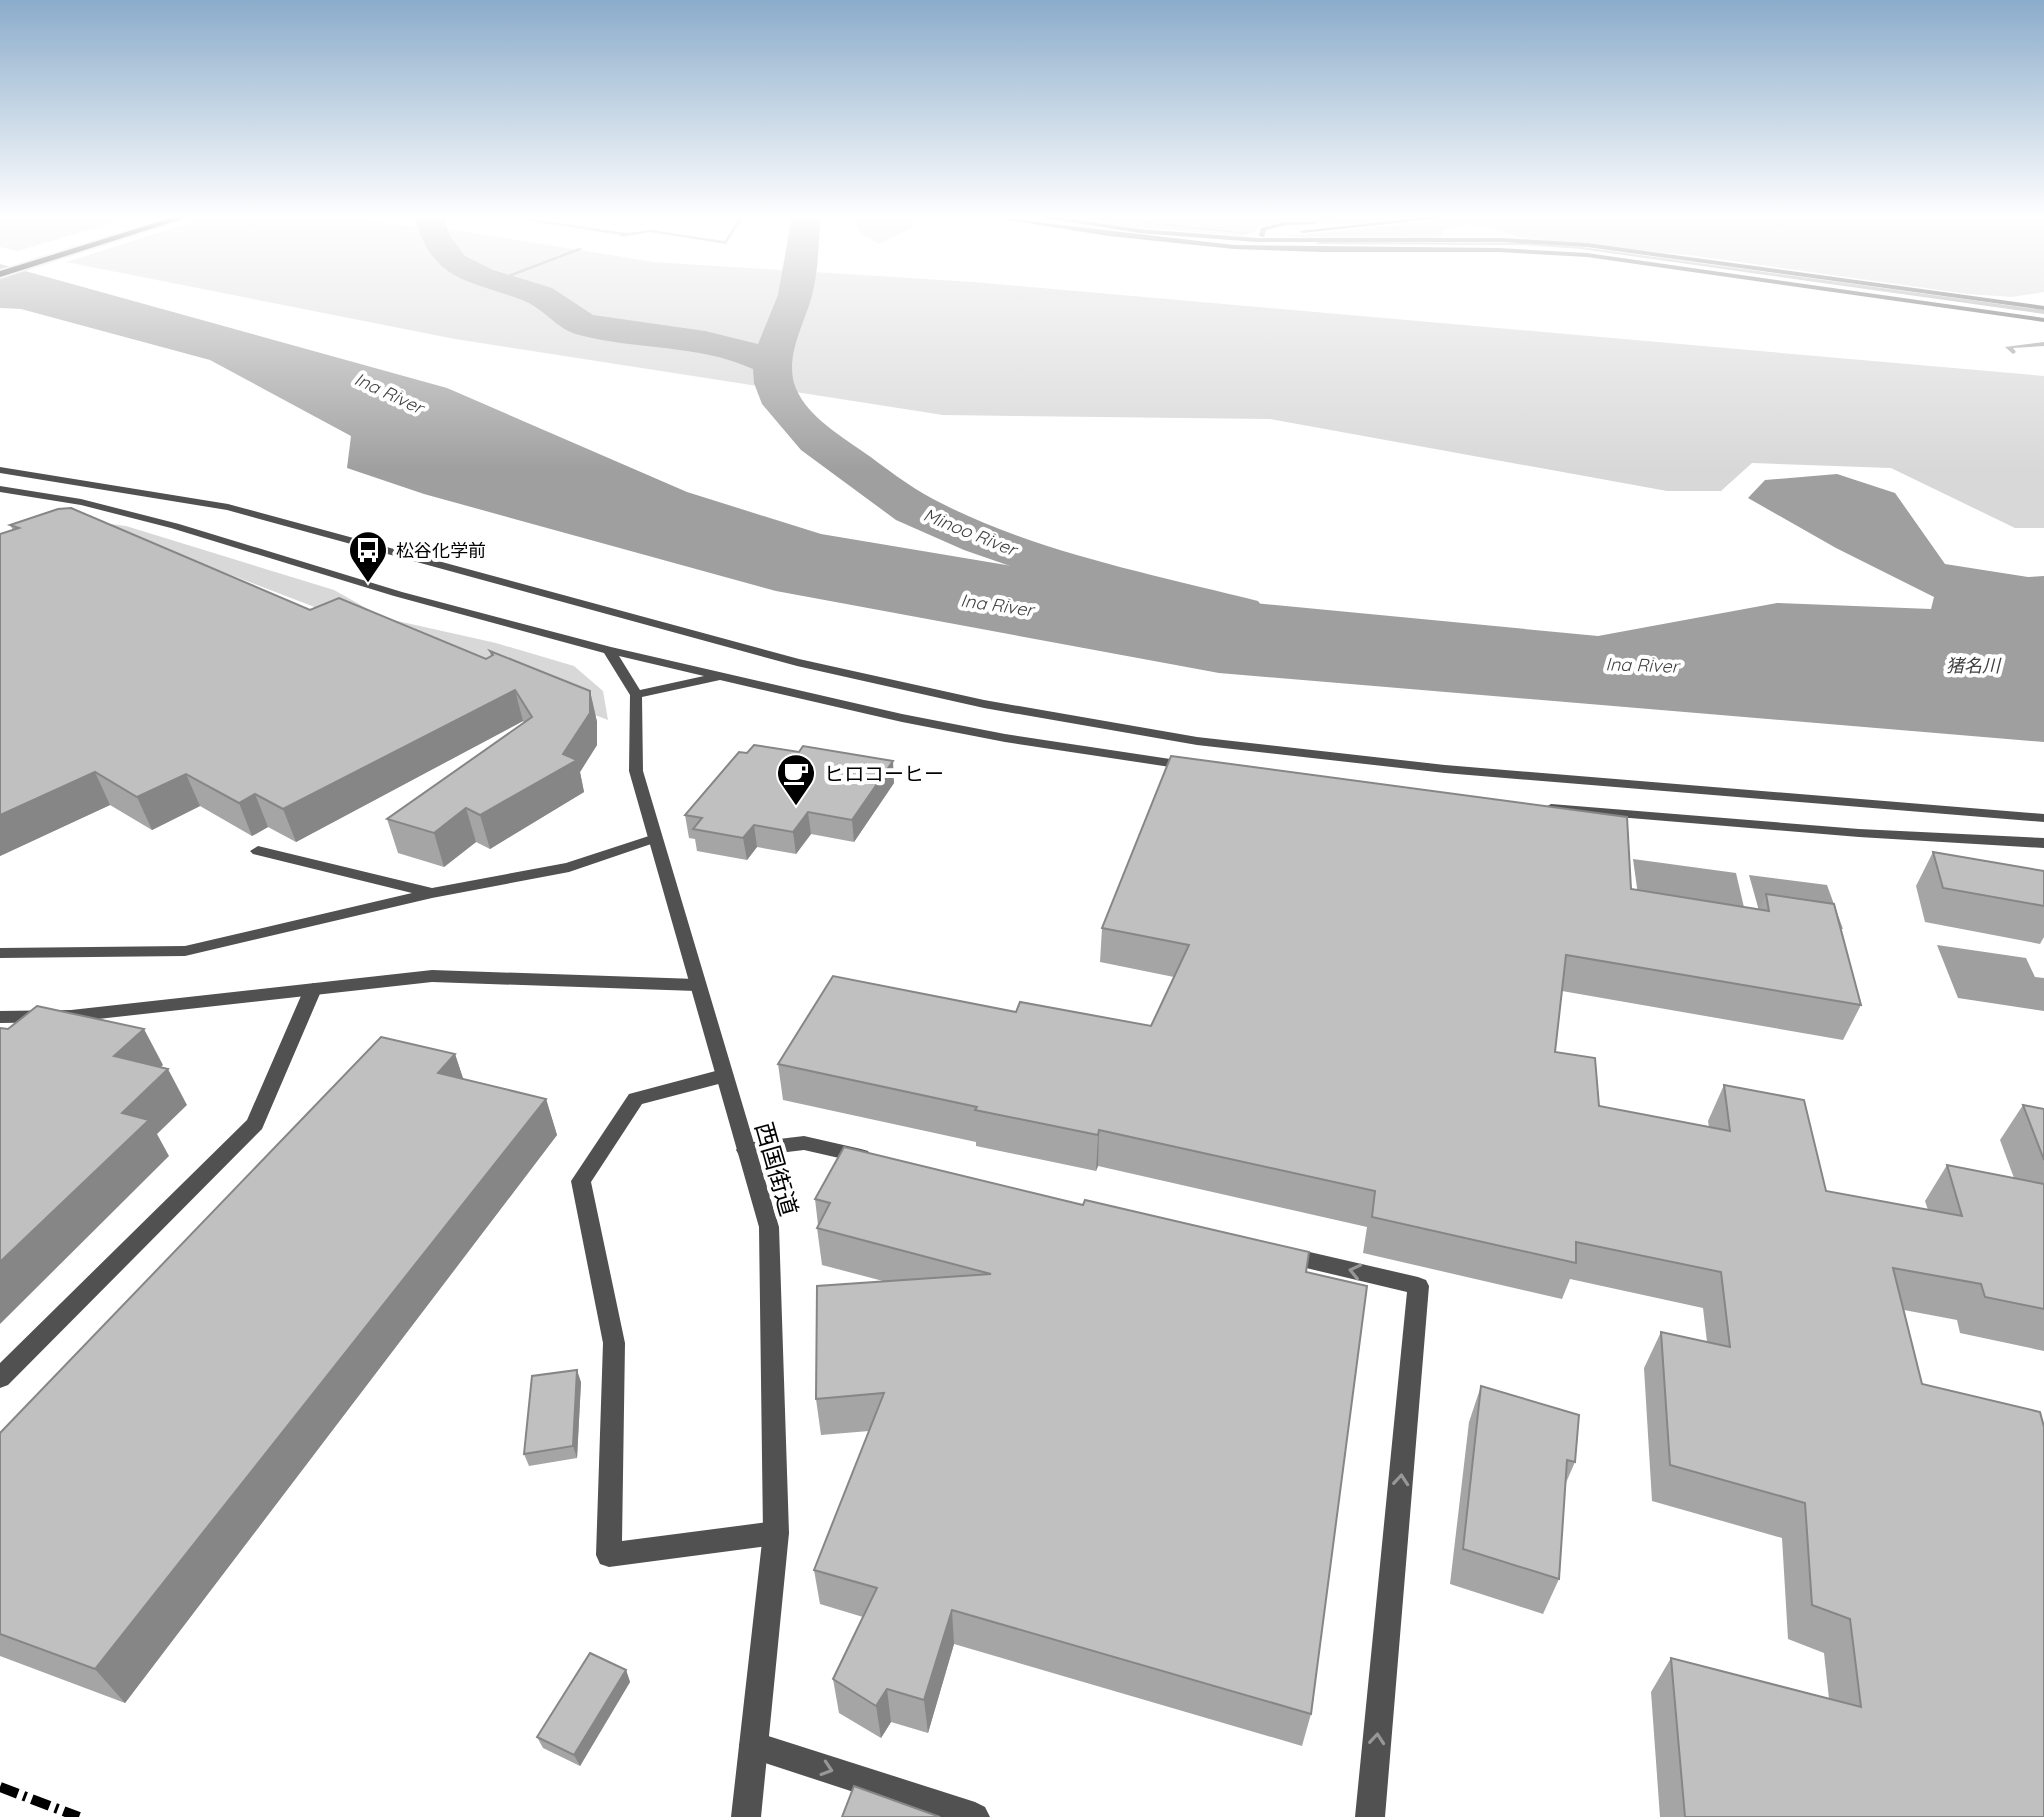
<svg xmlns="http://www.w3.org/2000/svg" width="2044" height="1817" viewBox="0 0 2044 1817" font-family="Quicksand,'Noto Sans JP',sans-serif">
<rect width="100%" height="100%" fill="#fff"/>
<g fill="#d8d8d8">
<polygon points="0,216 136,216 18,251 0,247"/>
<polygon points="211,216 325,216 460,231 654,262 973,282 2044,376 2044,528 2015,528 1891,468 1752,463 1721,491 1667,491 1270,419 943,415 455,339 66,262"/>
<polygon points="853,216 890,216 919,221 912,225 916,226 879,244 860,233"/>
<polygon points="1057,216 1439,216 1356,224 1282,222 1257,227 1256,232 1242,236 1123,226"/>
<path d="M1480 216H2044V292L2012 297 1968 294 1696 256 1521 238C1499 230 1467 217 1444 231L1442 236 1436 238 1282 237Z"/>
<polygon points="94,522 126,526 334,590 384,618 496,643 574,666 603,691 608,720"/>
</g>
<g fill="#9f9f9f">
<polygon points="0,264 447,388 687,492 821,534 1203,598 1598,636 1777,603 1931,609 1934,597 1836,548 1748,498 1765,480 1837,474 1895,493 1945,564 2028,577 2044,576 2044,742 1219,673 776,591 424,494 347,468 351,436 210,360 21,309 0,308"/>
<polygon points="1633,859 1736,873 1750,933 1641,917"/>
<polygon points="1749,875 1827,885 1843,929 1761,918"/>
<polygon points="1937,945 2026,958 2035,977 2044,978 2044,1011 1958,998"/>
</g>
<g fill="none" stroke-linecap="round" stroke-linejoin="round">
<g fill="#9f9f9f" fill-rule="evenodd">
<polygon points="498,216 511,216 627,233 650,230 725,241 740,216 744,216 726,244 650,232 622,237 620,236 621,235"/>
<polygon points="1074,216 1092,216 1249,233 1247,234"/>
<polygon points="1318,242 1523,243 1581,247 2044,310 2044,314 1581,249 1523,245 1316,244"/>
<polygon points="579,248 583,249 494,283 489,282"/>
<polygon points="2044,342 2044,346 2013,348 2016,352 2013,354 2005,347"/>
</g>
<path fill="#9f9f9f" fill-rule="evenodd" d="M414 216H443L450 236 465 256 493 270 552 288 593 315 705 331 758 344 778 295 792 216H821C818 242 819 270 812 295 805 323 786 353 794 383 803 413 838 434 862 451 885 467 908 486 933 499 1031 551 1151 574 1258 601L1267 613 1258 625 1238 630 1218 625 1065 585 964 550 896 520 801 450 762 404 754 383 753 369C698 344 636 350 579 335 556 329 544 308 522 300 466 279 433 282 414 216Z"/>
<defs>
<polygon id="trunk" points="178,216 191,216 0,277 0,271"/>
</defs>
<use href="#trunk" stroke="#dbdbdb" stroke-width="4"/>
<g fill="#515151" fill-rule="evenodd">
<polygon points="1033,216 1050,216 1139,229 1257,238 1502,238 1587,243 2044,306 2044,310 1587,247 1502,242 1257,242 1139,233"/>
<polygon points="1438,216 1462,216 1302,233 1299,231"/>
<polygon points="1284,222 1314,222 1317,224 1286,225 1266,230 1264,237 1259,236 1261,228"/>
<polygon points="0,467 228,504 799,659 984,700 1197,737 1445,765 2044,814 2044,822 1445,773 1197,745 984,708 797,666 227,510 0,473"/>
<polygon points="655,834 660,835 662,838 660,841 569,872 432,898 185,956 0,958 0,948 185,946 412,893 253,854 250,851 258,846 432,888 566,863"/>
<polygon points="313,983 322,989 262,1129 8,1385 0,1388 0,1363 247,1120 304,989"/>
<polygon points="723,1069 730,1071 732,1076 730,1081 642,1104 591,1182 625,1343 622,1541 776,1521 785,1524 789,1533 785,1542 776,1545 609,1567 600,1564 596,1555 603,1343 571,1181 629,1094"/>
<polygon points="804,1136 861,1149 868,1151 871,1156 868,1161 861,1163 804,1150 746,1157 739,1155 736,1150 739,1145 746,1143"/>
<polygon points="1288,1247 1418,1277 1426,1280 1429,1286 1385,1817 1355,1817 1407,1292 1281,1262 1277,1256 1281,1250"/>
<polygon points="753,1731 975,1802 985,1807 990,1817 930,1817 753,1759 743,1755 739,1745 743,1735"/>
</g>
<polygon fill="#515151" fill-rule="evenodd" points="432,970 696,979 705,985 696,991 432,982 71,1022 0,1023 0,1011 71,1010"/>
<g fill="#515151" fill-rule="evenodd">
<polygon points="983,216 1234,245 1499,248 1587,253 2044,318 2044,322 1587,257 1499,252 1322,252 1234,249 1109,236"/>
<path d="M0 486 81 499 179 524 402 592 611 647 902 714 1005 734 1190 762 1197 766 1190 770 1005 742 902 722 720 680 642 697 643 771 779 1227 789 1533 761 1817H731L763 1533 759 1227 629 771 630 695 604 653 394 596 171 528 81 505 0 492ZM619 656 704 676 640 690Z"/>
<polygon points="1551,804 1859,829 2044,838 2044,848 1859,837 1546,811 1544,808"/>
</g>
<use href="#trunk" fill="#000" fill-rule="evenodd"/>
<polyline stroke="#000" stroke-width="10" stroke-dasharray="19 6 3 6" stroke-linecap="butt" points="0,1787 79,1817"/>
</g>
<g fill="#a5a5a5">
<polygon points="10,525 486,659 491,656 490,651 590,691 597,722 597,745 580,772 584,792 490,849 476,842 444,867 398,853 387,819 524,723 523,721 296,842 268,827 252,836 200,806 152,830 110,805 0,856 0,534 13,530"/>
<polygon points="894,783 854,842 811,834 796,854 757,847 747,860 697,851 695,839 689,838 685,815"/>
<polygon points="1933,852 2044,871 2044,937 2040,944 1925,922 1916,886"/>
<polygon points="1631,889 1759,910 1766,894 1861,1005 1843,1040 1562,991 1555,1052 1599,1106 1709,1127 1708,1121 1724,1085 1826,1191 1928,1210 1925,1201 1947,1165 2014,1178 2000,1140 2023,1105 2044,1109 2044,1351 1960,1333 1957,1320 1904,1310 1922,1384 2044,1817 1660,1817 1651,1692 1671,1658 1829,1699 1824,1653 1788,1639 1782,1538 1652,1501 1644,1368 1661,1332 1707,1342 1703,1308 1570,1279 1562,1299 1363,1253 1367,1227 1098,1166 1096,1171 976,1146 976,1142 783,1100 778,1064 1016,1012 1151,1026 1174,977 1100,962 1102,928"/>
<polygon points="455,1054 463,1079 546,1099 557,1135 125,1703 0,1656 0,1433"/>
<polygon points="815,1199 1306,1272 1311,1714 1302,1746 954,1644 928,1733 891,1722 881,1738 839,1713 833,1679 863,1617 820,1604 814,1570 869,1431 821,1435 816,1399 883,1281 822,1265 817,1228 818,1225"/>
<polygon points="581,1382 577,1458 529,1466 524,1454"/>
<polygon points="1481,1386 1575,1462 1565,1485 1559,1579 1543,1614 1450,1584 1469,1422"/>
<polygon points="626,1670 630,1682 580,1766 543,1748 537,1737"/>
</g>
<g fill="#868686">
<polygon points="515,690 523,721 296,842 283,809"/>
<polygon points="590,691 597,722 597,745 580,772 584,792 490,849 480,815 563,754"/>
<polygon points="893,761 894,783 854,842 852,820"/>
<polygon points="95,772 110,805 0,856 0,815"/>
<polygon points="186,774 200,806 152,830 137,797"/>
<polygon points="255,794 268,827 252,836 239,803"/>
<polygon points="466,808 476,842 444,867 434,833"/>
<polygon points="808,812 811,834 796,854 793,832"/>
<polygon points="754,825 757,847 747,860 743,838"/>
<polygon points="144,1029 163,1065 134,1092 114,1056"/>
<polygon points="455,1054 467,1090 438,1073"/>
<polygon points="168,1069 187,1105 157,1134 169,1156 0,1324 0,1262 122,1113"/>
<polygon points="546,1099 557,1135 125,1703 95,1669"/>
<polygon points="1099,1130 1098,1166 1096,1171 1098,1135"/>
<polygon points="577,1370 581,1382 577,1458 573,1446"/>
<polygon points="952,1610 954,1644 928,1733 924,1700"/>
<polygon points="626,1670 630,1682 580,1766 574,1755"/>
<polygon points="887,1689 891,1722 881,1738 876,1706"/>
</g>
<g fill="#c0c0c0" stroke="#868686" stroke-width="2">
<polygon points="71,508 310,610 339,598 486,659 493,655 490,651 590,691 590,713 563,754 577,760 480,815 466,808 434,833 387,819 532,717 515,690 283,809 255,794 239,803 186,774 137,797 95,772 0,815 0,534 19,528 10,525 58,509"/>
<polygon points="754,745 799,752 803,746 893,761 852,820 808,812 793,832 754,825 743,838 693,829 702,818 685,815 739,752 747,753"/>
<polygon points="1171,756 1627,817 1631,889 1769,911 1766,894 1834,904 1861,1005 1566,955 1555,1052 1595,1058 1599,1106 1730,1131 1724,1085 1804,1100 1826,1191 1962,1216 1947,1165 2044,1184 2044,1309 1985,1297 1981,1284 1893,1268 1922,1384 2040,1412 2044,1427 2044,1817 1685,1817 1671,1658 1861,1707 1850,1619 1812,1605 1805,1503 1670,1465 1661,1332 1730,1347 1721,1272 1576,1242 1576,1263 1372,1217 1375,1191 1099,1130 1098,1135 975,1110 977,1107 778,1064 833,976 1016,1012 1020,1002 1151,1026 1189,945 1102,928"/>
<polygon points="1933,852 2044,871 2044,906 1943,888"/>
<polygon points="37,1006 144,1029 114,1056 168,1069 122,1113 149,1120 0,1262 0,1028 8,1029"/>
<polygon points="381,1037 455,1054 438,1073 546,1099 95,1669 0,1634 0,1433"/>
<polygon points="2023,1105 2044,1109 2044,1160"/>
<polygon points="844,1147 1083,1205 1085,1200 1309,1252 1306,1272 1367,1286 1311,1714 952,1610 924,1700 887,1689 876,1706 833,1679 877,1588 814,1570 884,1393 816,1399 817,1286 991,1274 817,1228 830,1203 815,1199"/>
<polygon points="577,1370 573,1446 524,1454 532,1376"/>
<polygon points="1481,1386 1579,1415 1575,1462 1567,1460 1559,1579 1463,1549"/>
<polygon points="590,1653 626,1670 574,1755 537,1737"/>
<polygon points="854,1786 940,1817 842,1817"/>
</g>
<defs><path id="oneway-chevron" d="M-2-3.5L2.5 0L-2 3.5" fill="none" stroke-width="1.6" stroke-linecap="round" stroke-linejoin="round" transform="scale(2)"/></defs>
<g stroke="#979797">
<use href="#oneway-chevron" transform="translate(1355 1271) rotate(-167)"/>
<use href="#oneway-chevron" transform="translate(1401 1480) rotate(-85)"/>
<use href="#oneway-chevron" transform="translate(1377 1739) rotate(-85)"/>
<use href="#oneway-chevron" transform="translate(827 1769) rotate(18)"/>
</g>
<linearGradient id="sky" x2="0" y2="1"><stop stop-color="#8baccb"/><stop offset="0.46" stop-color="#fff"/><stop offset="1" stop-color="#fff" stop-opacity="0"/></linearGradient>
<rect width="2044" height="471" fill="url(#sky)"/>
<defs>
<symbol id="bus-pin" viewBox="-11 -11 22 30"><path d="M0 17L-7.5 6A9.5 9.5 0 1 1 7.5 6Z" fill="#000" stroke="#fff"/><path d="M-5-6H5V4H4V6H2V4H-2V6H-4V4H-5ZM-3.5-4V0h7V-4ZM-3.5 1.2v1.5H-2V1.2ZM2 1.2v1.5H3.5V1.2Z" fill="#fff"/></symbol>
<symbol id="cafe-pin" viewBox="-11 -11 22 30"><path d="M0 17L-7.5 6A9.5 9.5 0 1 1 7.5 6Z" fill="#000" stroke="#fff"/><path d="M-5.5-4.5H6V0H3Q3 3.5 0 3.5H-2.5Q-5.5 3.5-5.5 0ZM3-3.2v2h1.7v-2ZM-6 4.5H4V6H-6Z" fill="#fff"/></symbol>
</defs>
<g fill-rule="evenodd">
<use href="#bus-pin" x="346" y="528" width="44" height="60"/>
<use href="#cafe-pin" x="774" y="751" width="44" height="60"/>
</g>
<g text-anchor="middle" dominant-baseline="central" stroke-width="8" stroke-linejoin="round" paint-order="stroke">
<g font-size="18" font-style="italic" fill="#404040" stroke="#fff">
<text transform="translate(389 393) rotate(25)">Ina River</text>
<text transform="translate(970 532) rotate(22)">Minoo River</text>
<text transform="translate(997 605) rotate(8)">Ina River</text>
<text transform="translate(1642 665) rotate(2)">Ina River</text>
<text x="1973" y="665">猪名川</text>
</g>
<g font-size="18" fill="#000" stroke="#fff" text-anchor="start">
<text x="396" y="550">松谷化学前</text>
</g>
<g font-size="20" fill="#000" stroke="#fff" text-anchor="start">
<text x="824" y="773">ヒロコーヒー</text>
</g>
<g font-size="24" fill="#000" stroke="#fff">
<text transform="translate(777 1169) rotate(74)">西国街道</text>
</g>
</g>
</svg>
